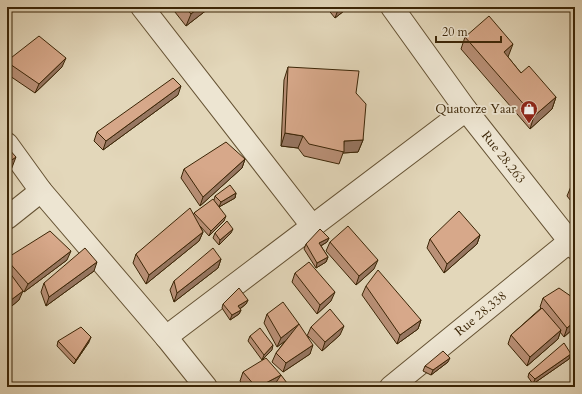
<svg xmlns="http://www.w3.org/2000/svg" width="582" height="394" viewBox="0 0 582 394" font-family="Cardo,serif">
<rect width="100%" height="100%" fill="#e3d7ba"/>
<filter id="stains"><feTurbulence type="fractalNoise" baseFrequency=".005" numOctaves="4"/><feColorMatrix values="0 0 0 0 .2 0 0 0 0 .09 0 0 0 0 .02 0 0 0 .5 -.17"/></filter>
<radialGradient id="worn" r=".72"><stop offset=".6" stop-color="#630" stop-opacity="0"/><stop offset="1" stop-color="#630" stop-opacity=".3"/></radialGradient>
<g fill="none" stroke-linecap="round" stroke-linejoin="round">
<defs>
<g id="minor">
<polyline points="142,7 313,227"/>
<path id="s1" d="M392 7 466 110 575 248"/>
<polyline points="7,144 41,191 166,337 206,387"/>
<polyline points="7,218 41,191"/>
<polyline points="166,337 466,110"/>
<path id="s2" d="M391 387 570 241"/>
</g>
</defs>
<use href="#minor" stroke="#655233" stroke-width="24"/>
<use href="#minor" stroke="#ede5d2" stroke-width="22"/>
</g>
<g fill="#b99077" stroke="#3b2506">
<polygon points="95,7 104,7 99,12"/>
<polygon points="171,7 209,7 208,9 186,26"/>
<polygon points="326,7 349,7 335,18"/>
<polygon points="465,37 508,57 521,73 556,97 552,109 530,129 461,49"/>
<polygon points="7,61 62,67 35,93 7,74"/>
<polygon points="288,67 356,93 363,140 358,152 343,153 339,164 304,156 298,148 281,146 284,80"/>
<polygon points="178,95 103,150 94,141 97,132"/>
<polygon points="245,159 242,168 200,206 181,178 184,169"/>
<polygon points="575,181 575,206 567,196 572,184"/>
<polygon points="236,193 235,198 219,207 215,202 224,221 209,236 200,226 203,232 199,241 146,284 133,263 136,254 194,214 194,213 214,200 215,196"/>
<polygon points="215,233 231,233 219,245 213,238"/>
<polygon points="480,235 477,244 444,273 427,248 430,239"/>
<polygon points="329,238 327,242 321,246 328,257 326,262 316,268 304,249 306,244"/>
<polygon points="330,242 374,269 356,285 326,251"/>
<polygon points="7,258 67,260 24,292 20,288 19,300 7,310"/>
<polygon points="221,259 218,268 174,302 170,290 174,281"/>
<polygon points="94,271 46,306 41,292 44,283"/>
<polygon points="295,273 331,301 317,314 292,282"/>
<polygon points="366,286 421,320 418,329 397,344 362,295"/>
<polygon points="575,295 575,327 564,337 560,332 558,339 527,366 508,344 511,335 541,308 540,307 543,298 572,297"/>
<polygon points="248,300 246,304 240,309 241,310 239,314 230,320 222,308 223,304"/>
<polygon points="267,314 307,336 311,327 340,335 322,351 308,336 310,354 283,372 272,362 276,353 285,341 277,347 264,323"/>
<polygon points="250,336 272,350 262,360 248,341"/>
<polygon points="58,341 89,342 74,364 57,346"/>
<polygon points="571,354 569,359 533,384 528,377 529,373"/>
<polygon points="448,362 431,375 423,371 425,366"/>
<polygon points="243,372 274,386 272,387 245,387 240,381"/>
</g>
<g fill="#967661" stroke="#3b2506">
<polygon points="101,7 104,7 99,12"/>
<polygon points="199,7 209,7 208,9 186,26 191,14"/>
<polygon points="339,7 349,7 335,18"/>
<polygon points="513,44 508,57 499,65 504,52"/>
<polygon points="66,58 62,67 35,93 39,84"/>
<polygon points="181,86 178,95 103,150 106,141"/>
<polygon points="556,97 552,109 530,129 534,116"/>
<polygon points="285,133 303,136 298,148 281,146"/>
<polygon points="363,140 358,152 343,153 344,141"/>
<polygon points="16,157 11,170 7,173 9,162"/>
<polygon points="245,159 242,168 200,206 203,197"/>
<polygon points="236,193 235,198 219,207 221,202"/>
<polygon points="226,216 224,221 209,236 211,231"/>
<polygon points="233,229 231,233 219,245 220,240"/>
<polygon points="203,232 199,241 146,284 149,275"/>
<polygon points="480,235 477,244 444,273 447,264"/>
<polygon points="329,238 327,242 317,248 319,243"/>
<polygon points="71,251 67,260 24,292 28,284"/>
<polygon points="328,257 326,262 316,268 317,263"/>
<polygon points="221,259 218,268 174,302 177,293"/>
<polygon points="378,260 374,269 356,285 359,276"/>
<polygon points="97,262 94,271 46,306 49,297"/>
<polygon points="23,291 19,300 7,310 7,303"/>
<polygon points="335,292 331,301 317,314 320,305"/>
<polygon points="248,300 246,304 237,311 238,306"/>
<polygon points="241,310 239,314 230,320 232,315"/>
<polygon points="421,320 418,329 397,344 400,335"/>
<polygon points="575,321 575,327 564,337 567,328"/>
<polygon points="299,324 296,333 277,347 281,338"/>
<polygon points="344,326 340,335 322,351 325,342"/>
<polygon points="561,330 558,339 527,366 530,357"/>
<polygon points="91,337 89,342 74,364 76,360"/>
<polygon points="273,345 272,350 262,360 264,355"/>
<polygon points="313,345 310,354 283,372 286,363"/>
<polygon points="571,354 569,359 533,384 535,379"/>
<polygon points="450,358 448,362 431,375 433,370"/>
<polygon points="281,375 278,384 272,387 258,387"/>
</g>
<g fill="#d7a88a" stroke="#3b2506">
<polygon points="185,7 199,7 191,14"/>
<polygon points="489,16 513,44 504,52 521,73 529,66 556,97 534,116 465,37"/>
<polygon points="39,36 66,58 39,84 7,62 7,61"/>
<polygon points="288,67 359,71 356,93 366,104 363,140 344,141 344,152 309,144 303,136 285,133"/>
<polygon points="173,78 181,86 106,141 97,132"/>
<polygon points="226,142 245,159 203,197 184,169"/>
<polygon points="7,147 16,157 9,162 9,174 7,176"/>
<polygon points="575,181 575,188 572,184"/>
<polygon points="230,185 236,193 221,202 215,196"/>
<polygon points="213,199 226,216 211,231 194,213"/>
<polygon points="190,208 203,232 149,275 136,254"/>
<polygon points="459,211 480,235 447,264 430,239"/>
<polygon points="227,221 233,229 220,240 215,233"/>
<polygon points="348,226 378,260 359,276 330,242"/>
<polygon points="320,229 329,238 319,243 328,257 317,263 306,244"/>
<polygon points="50,231 71,251 28,284 7,260 7,258"/>
<polygon points="85,248 97,262 49,297 44,283"/>
<polygon points="213,248 221,259 177,293 174,281"/>
<polygon points="309,262 335,292 320,305 295,273"/>
<polygon points="7,269 23,291 7,303"/>
<polygon points="378,270 421,320 400,335 366,286"/>
<polygon points="239,288 248,300 238,306 241,310 232,315 223,304"/>
<polygon points="559,288 572,297 575,295 575,321 567,328 543,298"/>
<polygon points="283,302 299,324 281,338 267,314"/>
<polygon points="542,308 561,330 530,357 511,335"/>
<polygon points="330,309 344,326 325,342 311,327"/>
<polygon points="299,324 313,345 286,363 276,353"/>
<polygon points="81,327 91,337 76,360 58,341"/>
<polygon points="260,328 273,345 264,355 250,336"/>
<polygon points="564,343 571,354 535,379 529,373"/>
<polygon points="443,351 450,358 433,370 425,366"/>
<polygon points="266,358 281,375 258,387 256,387 243,372"/>
<polygon points="281,375 290,387 273,387"/>
</g>
<defs>
<symbol id="shop-pin" viewBox="-11 -11 22 30"><path d="M0 17L-7.5 6A9.5 9.5 0 1 1 7.5 6Z" fill="#8f2418" stroke="#ede5d2"/><path d="M-5-2.5h2.3a2.7 3.5 0 0 1 5.4 0H5L5.5 6h-11ZM-1.5-2.5h3a1.5 2.3 0 0 0-3 0Z" fill="#fff"/></symbol>
</defs>
<g fill-rule="evenodd">
<use href="#shop-pin" x="519" y="99" width="20" height="27"/>
</g>
<g text-anchor="middle" dominant-baseline="central" stroke-width="3.5" stroke-linejoin="round" paint-order="stroke">
<g font-size="13" fill="#3b2506" stroke="#ede5d2" text-anchor="end">
<text x="516" y="109">Quatorze Yaar</text>
</g>
<g font-size="13" fill="#3b2506" stroke="#ede5d2">
<text stroke="none"><textPath href="#s1" startOffset="187">Rue 28.263</textPath></text>
<text stroke="none"><textPath href="#s2" startOffset="116">Rue 28.338</textPath></text>
</g>
</g>
<rect width="582" height="394" fill="none" stroke="#e3d7ba" stroke-width="24"/>
<rect x="8" y="8" width="566" height="378" fill="none" stroke="#3b2506" stroke-width="2"/>
<rect x="12" y="12" width="558" height="370" fill="none" stroke="#3b2506"/>
<path d="M436 36v6h65v-6" fill="none" stroke="#3b2506" stroke-width="2"/>
<text x="442" y="36" font-size="12" fill="#3b2506" stroke="#ede5d2" stroke-width="3" paint-order="stroke">20 m</text>
<rect width="100%" height="100%" filter="url(#stains)"/>
<rect width="100%" height="100%" fill="url(#worn)"/>
</svg>
